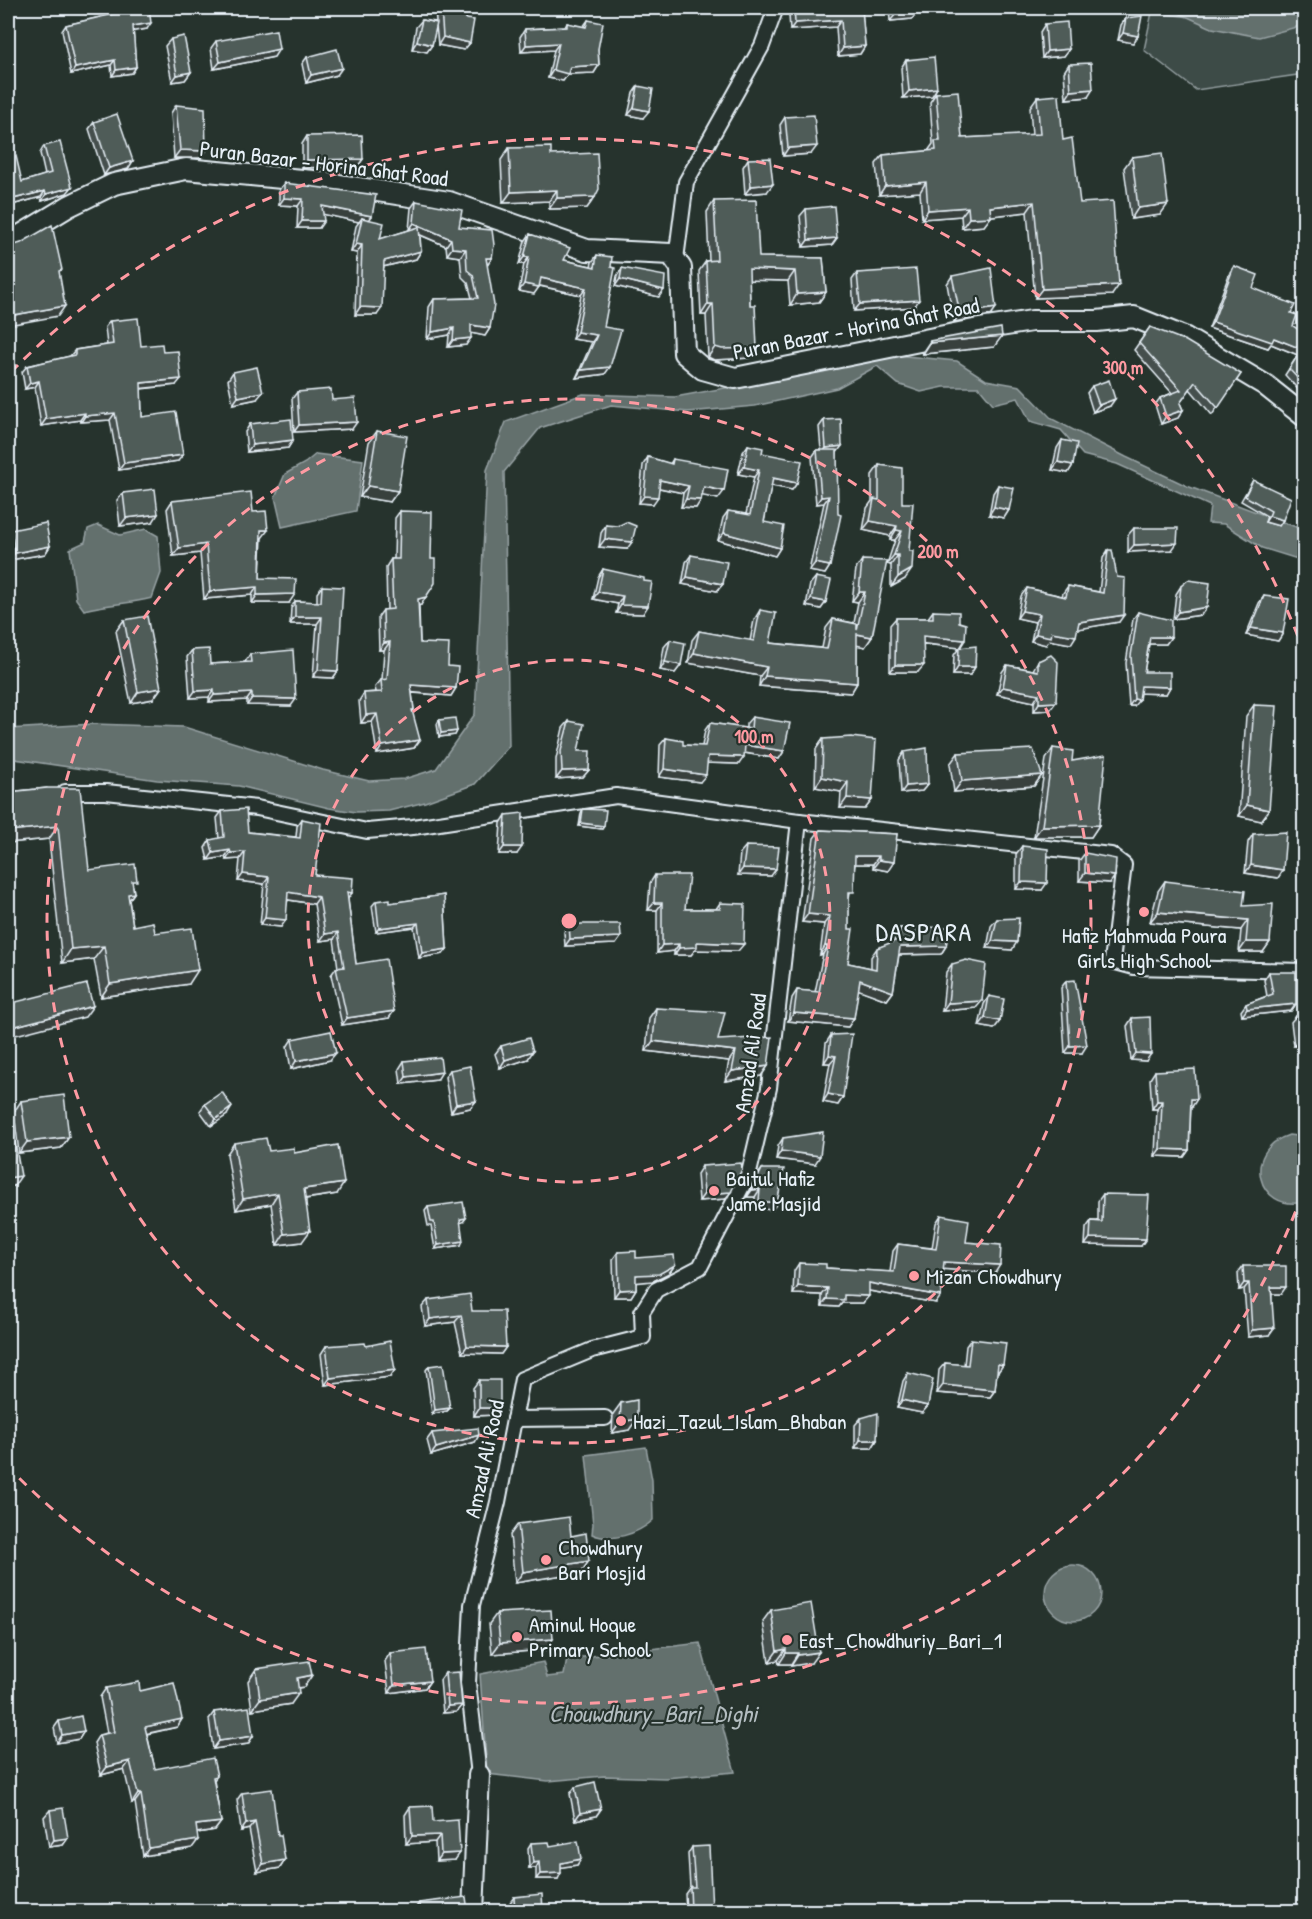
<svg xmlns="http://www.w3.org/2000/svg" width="1312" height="1919" viewBox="0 0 1312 1919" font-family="'Patrick Hand',sans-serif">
<rect width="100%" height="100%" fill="#26332d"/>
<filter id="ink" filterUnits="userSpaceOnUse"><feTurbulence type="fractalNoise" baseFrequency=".0167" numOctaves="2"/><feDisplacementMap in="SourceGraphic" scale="12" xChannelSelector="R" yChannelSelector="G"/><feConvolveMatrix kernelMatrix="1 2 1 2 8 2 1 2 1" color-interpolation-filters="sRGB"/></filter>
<g filter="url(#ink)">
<polygon fill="#3e4b47" stroke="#939ea0" stroke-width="1.5" points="1152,12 1205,19 1304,20 1304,74 1196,90 1144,50"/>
<g fill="#636f6d" stroke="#98a3a5" stroke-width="1.5">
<polygon points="1168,8 1304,8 1304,25 1259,37 1212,28"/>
<polygon points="874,353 957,361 986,380 1020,386 1052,419 1126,457 1187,486 1304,530 1304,561 1262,548 1224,524 1208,523 1210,506 1117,464 1083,455 1061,430 1030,421 1018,398 993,404 979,387 944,387 921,392 898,384 877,366 837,388 755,406 688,412 611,405 540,428 504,472 509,746 475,784 425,802 389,811 356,812 329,808 239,786 157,780 8,758 8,729 94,724 184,727 323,770 369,781 404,779 436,769 475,714 487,470 506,422 583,394 675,397 758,382"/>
<polygon points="316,454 363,460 356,511 282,527 275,497 285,474 305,463"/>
<path d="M98 525 120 535 146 529 158 536 161 573 152 598C129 604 107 604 84 610L76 599 70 549 85 542 88 529Z"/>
<path d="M1289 1135 1304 1137V1202C1257 1213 1241 1150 1289 1135Z"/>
<path d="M646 1447 652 1480 653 1520C638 1534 611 1543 592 1534L593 1524 586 1455Z"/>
<circle cx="1073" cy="1593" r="28"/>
<polygon points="700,1643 735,1772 665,1778 604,1776 548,1781 487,1774 480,1674 543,1662 547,1677 564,1675 567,1659"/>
</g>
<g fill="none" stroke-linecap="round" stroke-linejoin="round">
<defs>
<g id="street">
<polyline points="676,259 686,182 762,46 776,8"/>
<polyline points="65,792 106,792 257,808 367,831 413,827 616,796 799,821"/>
<polyline points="514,1419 605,1418"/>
<polyline points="479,1775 468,1683 472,1605 498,1502 522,1379 592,1350 643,1337 642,1312 656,1290 700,1267 749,1173 769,1088 799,821 1111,855 1124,865 1112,961 1134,967 1304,971"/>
</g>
<g id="secondary">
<polyline points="8,243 69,206 114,184 186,169 313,181 449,202 587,250 671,254 681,268 684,353 703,369 735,378 974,330 1032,321 1097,321 1134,317 1186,338 1265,385 1304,416"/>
<polyline points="473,1912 479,1775"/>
</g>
</defs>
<use href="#street" stroke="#e8f1f8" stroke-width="18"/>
<use href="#secondary" stroke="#e8f1f8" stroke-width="24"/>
<use href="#street" stroke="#26332d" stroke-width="14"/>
<use href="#secondary" stroke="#26332d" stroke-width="20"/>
</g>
<g fill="#454f4d" stroke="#e8f1f8" stroke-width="1.5">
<polygon points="112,8 163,8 149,11 147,29 133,31 136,67 132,73 112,76 111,65 71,74 62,31 66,25 113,14"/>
<polygon points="435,8 465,8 470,43 464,50 438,45 436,25 432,45 427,52 412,49 416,27 422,20 436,22"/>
<polygon points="794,8 917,8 918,12 912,19 890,21 889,8 862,11 865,46 860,54 838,56 836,27 790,30 789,15"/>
<polygon points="1126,18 1138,36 1133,43 1118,40 1121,25"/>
<polygon points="588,20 598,49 599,65 594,73 568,74 563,81 548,78 554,50 521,52 520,37 525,29 565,27 567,23 583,27"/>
<polygon points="1045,24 1069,49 1064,56 1042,58 1040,32"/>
<polygon points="171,39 191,72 185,80 172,82 165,46"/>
<polygon points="216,41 274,57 214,69 211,48"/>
<polygon points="307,57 337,75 306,83 302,64"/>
<polygon points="906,60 937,88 932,96 903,98 901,68"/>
<polygon points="1069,64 1088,97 1066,99 1064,72"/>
<polygon points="638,86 643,118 628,115 633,93"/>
<polygon points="936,93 962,138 1032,135 1030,107 1037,97 1063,140 1080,203 1112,295 1035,298 1027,212 991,216 984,226 962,228 961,216 922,219 920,192 879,195 876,164 883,155 928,151 933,144 930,102"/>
<polygon points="176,105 201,158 174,158 171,113"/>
<polygon points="785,117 811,154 783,156 780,125"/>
<polygon points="94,122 128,169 104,175 89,129"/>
<polygon points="307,136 363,159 358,166 302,168 302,144"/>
<polygon points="44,146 67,193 42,201 41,197 8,206 8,158 22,182 45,175 40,153"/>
<polygon points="509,148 551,155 595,197 587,208 549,209 549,201 503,203 501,160"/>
<polygon points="1132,157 1160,215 1131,219 1124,168"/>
<polygon points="748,159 767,192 745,194 743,167"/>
<polygon points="284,183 369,220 380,239 409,230 411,208 416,201 459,227 492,258 487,265 490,328 485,336 471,333 466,345 448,347 449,335 427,339 429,307 434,299 472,298 468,283 462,277 460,257 447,255 446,246 420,235 421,251 416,259 383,267 377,315 355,315 357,253 351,252 356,226 359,222 323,214 319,228 297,228 298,206 279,205 279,190"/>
<polygon points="714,201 759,257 823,258 826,292 819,302 790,305 788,281 749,280 750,305 750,358 714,360 708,357 706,315 701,315 699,271 706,261 709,261 707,212"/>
<polygon points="806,209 832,245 803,247 800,216"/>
<polygon points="530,234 564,260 591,266 592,262 597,255 611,267 604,327 605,374 576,378 592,342 572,339 581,295 539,286 534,294 519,291 524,264 519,264 525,241"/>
<polygon points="1234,266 1253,288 1293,326 1305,334 1305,397 1285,375 1298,355 1271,344 1268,348 1209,328 1230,272"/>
<polygon points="622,268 659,297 615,286 617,276"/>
<polygon points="857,273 914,307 854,311 852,280"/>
<polygon points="952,276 991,315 954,322 947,284"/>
<polygon points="110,321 141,346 163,352 176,385 141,389 142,417 178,461 119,470 110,420 81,422 80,420 41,426 35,387 25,389 22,372 27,366 70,356 75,350 107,345 105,327"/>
<polygon points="1150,327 1241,374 1212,415 1190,389 1180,403 1183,410 1178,418 1161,424 1155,405 1160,398 1172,393 1134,350"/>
<polygon points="930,341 994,347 923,354 922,353"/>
<polygon points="233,372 257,399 233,404 228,380"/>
<polygon points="1092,386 1110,406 1093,412 1087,393"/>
<polygon points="297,392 332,400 352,429 294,432 292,399"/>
<polygon points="824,420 837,452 830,566 825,574 809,571 824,503 816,504 812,457 817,450 821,450 819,427"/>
<polygon points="250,424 293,440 288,448 247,452 245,432"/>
<polygon points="377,431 398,491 390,502 360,497 369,442"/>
<polygon points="1062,440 1073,465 1068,473 1052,470 1057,448"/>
<polygon points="748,445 762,453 797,483 792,490 771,486 764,522 780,548 775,556 718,540 723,518 728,511 746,514 754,477 738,474 743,452"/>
<polygon points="648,457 670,464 673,459 718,499 702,495 696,508 681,507 683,493 659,488 653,504 639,503 643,465"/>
<polygon points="879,465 902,503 905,579 891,587 891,565 887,564 895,540 890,540 890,536 863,530 867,508 872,501 872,475"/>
<polygon points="1253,480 1283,520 1279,526 1265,522 1267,516 1241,501"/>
<polygon points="998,485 1009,510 1004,518 989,515 993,493"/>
<polygon points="123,493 153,522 120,526 117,500"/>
<polygon points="172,501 262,538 260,578 289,603 252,603 252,595 204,599 200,553 173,556 167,509"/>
<polygon points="400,511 421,605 419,605 420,643 448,666 456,688 451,696 412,693 414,710 412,713 414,748 377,754 372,722 361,723 359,701 364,693 376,692 375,687 381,680 382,680 384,650 379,650 378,617 383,610 387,610 386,567 391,559 394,559 395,518"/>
<polygon points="606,525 627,549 599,547 601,533"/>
<polygon points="1134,528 1172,550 1128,552 1128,535"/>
<polygon points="11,530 50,546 45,554 10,560 8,549 8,534"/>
<polygon points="1108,550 1119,622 1077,629 1071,644 1049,640 1046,645 1031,641 1035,622 1017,618 1021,596 1027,588 1062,596 1063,593 1068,586 1099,592 1103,558"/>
<polygon points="691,555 723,584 717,591 682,584 686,562"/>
<polygon points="862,560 872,637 865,647 857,645 857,683 851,693 759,686 760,676 688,663 692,640 699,631 750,641 754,620 760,610 770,643 822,648 826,628 833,619 854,623 858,602 852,601 856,569"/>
<polygon points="603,569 643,614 616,613 618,604 593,599 598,577"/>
<polygon points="816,577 826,602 821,609 806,606 810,584"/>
<polygon points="322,586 338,671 333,678 313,677 317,624 290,624 291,608 295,601 317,602 317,593"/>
<polygon points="1181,586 1201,615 1173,619 1176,594"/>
<polygon points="1264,596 1283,633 1278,641 1246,635 1259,603"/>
<polygon points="933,611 959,622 960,648 923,644 918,672 890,672 890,625 896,618 928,618"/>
<polygon points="1138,612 1171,637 1166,644 1149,644 1144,672 1170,687 1166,694 1140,693 1134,706 1129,706 1126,663 1133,619"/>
<polygon points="124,620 161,688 153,699 131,703 116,631"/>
<polygon points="670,640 681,665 675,673 660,670 664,647"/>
<polygon points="959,648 975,667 970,675 953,675 954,655"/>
<polygon points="192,650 210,664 245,662 250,654 291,706 247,705 247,700 209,702 209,697 190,698 187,657"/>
<polygon points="1038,661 1050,710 1034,711 1034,702 997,694 1002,672 1007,665 1033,670"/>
<polygon points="1254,705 1269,810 1261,821 1239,816 1246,716"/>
<polygon points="752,717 784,751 779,759 744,753 739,764 707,763 700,782 659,777 660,745 666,738 683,745 702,746 705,730 710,723 746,728 746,724"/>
<polygon points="439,720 457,731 455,735 439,737 437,724"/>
<polygon points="569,721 578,751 589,770 583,777 556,779 556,759 563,728"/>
<polygon points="823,739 872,800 865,809 840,808 841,792 815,787 816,749"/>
<polygon points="1053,748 1072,761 1099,825 1091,837 1034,837 1046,759"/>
<polygon points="904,752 928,784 922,791 901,793 899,760"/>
<polygon points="958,753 1042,775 1034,786 954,792 950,764"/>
<polygon points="47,788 89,870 133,886 134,893 129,900 133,926 155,933 189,984 101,997 94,959 62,963 49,839 8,843 8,792"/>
<polygon points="583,809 604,826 602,829 579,826 581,813"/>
<polygon points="222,811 248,832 296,837 297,826 302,819 315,875 348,899 356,964 389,1018 342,1025 331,975 336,968 338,968 334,939 320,941 314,904 288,900 281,927 260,925 264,884 238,881 240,859 226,860 225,857 208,860 205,848 210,840 219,839 217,818"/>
<polygon points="506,815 517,854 499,854 501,823"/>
<polygon points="820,830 897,834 888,871 873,868 873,864 855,864 849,898 848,963 871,968 871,957 877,948 894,942 894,936 900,928 946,946 941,954 899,955 893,992 887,1000 858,989 854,1018 848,1027 788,1021 792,998 797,990 815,992 823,954 820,955 824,924 802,922 814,838"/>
<polygon points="1253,834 1283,870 1278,878 1245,873 1248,842"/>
<polygon points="746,846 771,876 738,875 740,853"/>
<polygon points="1022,846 1042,890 1016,889 1016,854"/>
<polygon points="1085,853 1110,883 1079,881 1079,861"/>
<polygon points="655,875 685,909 716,909 720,903 738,951 695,950 691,955 674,955 674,951 657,953 657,910 648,910 650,883"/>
<polygon points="1165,881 1243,906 1270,942 1263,952 1239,952 1241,930 1150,922 1158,891"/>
<polygon points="444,895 447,949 443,954 419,958 414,927 376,932 372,906 376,901 390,903"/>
<polygon points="997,919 1012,950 987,948 991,926"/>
<polygon points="569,924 621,937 616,944 565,946 564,932"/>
<polygon points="952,964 976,1008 942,1011 946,972"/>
<polygon points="1269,972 1296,1004 1291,1011 1242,1016 1241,1011 1246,1004 1267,996 1264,980"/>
<polygon points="1066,981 1082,1053 1065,1053 1061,988"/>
<polygon points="989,996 1000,1021 994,1029 979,1026 984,1004"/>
<polygon points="656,1008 718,1040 768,1066 761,1076 725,1081 729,1061 646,1051 649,1018"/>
<polygon points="1296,1016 1305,1045 1294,1046 1291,1022"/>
<polygon points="1132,1018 1146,1061 1131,1060 1127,1026"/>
<polygon points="831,1035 843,1097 838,1105 823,1102 830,1063 824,1063 826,1043"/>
<polygon points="292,1039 330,1060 291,1069 287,1047"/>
<polygon points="501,1046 528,1059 500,1068 495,1054"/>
<polygon points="404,1061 437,1080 401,1084 399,1069"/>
<polygon points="450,1070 476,1101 470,1108 451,1112 445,1077"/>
<polygon points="1155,1071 1192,1107 1191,1107 1189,1150 1184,1157 1155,1156 1157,1109 1152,1109 1150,1079"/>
<polygon points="21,1101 69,1137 61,1148 19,1153 14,1112"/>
<polygon points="205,1104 227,1115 211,1126 200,1111"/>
<polygon points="783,1138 815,1164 776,1159 778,1146"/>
<polygon points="234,1143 269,1151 294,1153 337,1194 306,1199 302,1242 277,1245 271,1204 236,1210 227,1154"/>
<polygon points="702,1166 725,1199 699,1201 697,1174"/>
<polygon points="762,1169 772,1210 754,1208 755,1197 747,1197 757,1176"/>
<polygon points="1103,1194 1141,1246 1085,1245 1086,1228 1091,1221 1098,1221 1098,1201"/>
<polygon points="428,1207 463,1222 460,1222 461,1245 435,1249 431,1226 428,1226 425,1211"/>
<polygon points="941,1215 995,1273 944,1269 936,1303 869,1291 863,1303 842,1303 839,1307 822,1306 822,1295 793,1294 794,1271 799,1263 826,1268 890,1272 893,1251 898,1244 932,1248 936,1223"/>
<polygon points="618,1252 636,1258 675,1265 669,1273 653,1281 636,1282 636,1289 631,1297 614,1297 613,1259"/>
<polygon points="1243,1266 1281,1294 1272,1294 1269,1335 1248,1337 1244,1289 1239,1290 1238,1273"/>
<polygon points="1305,1279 1305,1319 1299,1286"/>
<polygon points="428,1300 472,1311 506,1347 501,1354 462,1353 455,1322 425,1326 422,1307"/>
<polygon points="971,1339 1003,1365 998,1372 997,1372 995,1390 990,1397 937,1393 939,1370 945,1363 964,1365 966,1346"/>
<polygon points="326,1346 366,1346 390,1377 325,1385 321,1354"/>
<polygon points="429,1366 450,1408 447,1411 432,1414 426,1370"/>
<polygon points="908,1373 928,1406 922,1413 897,1408 903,1381"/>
<polygon points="479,1380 495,1415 474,1416 473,1388"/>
<polygon points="621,1403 629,1430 612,1433 613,1414"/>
<polygon points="861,1418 877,1440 872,1448 855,1448 855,1425"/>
<polygon points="432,1433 479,1435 475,1442 431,1455 427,1440"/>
<polygon points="518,1524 571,1536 581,1572 515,1583 510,1535"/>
<polygon points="771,1610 811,1663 791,1666 791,1664 779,1664 778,1660 769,1662 763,1621"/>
<polygon points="497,1613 545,1650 492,1654 489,1624"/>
<polygon points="390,1653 430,1681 425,1688 389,1693 385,1661"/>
<polygon points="256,1669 312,1675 304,1687 298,1688 291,1704 252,1710 248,1681"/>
<polygon points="445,1673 462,1705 456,1712 443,1713 440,1680"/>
<polygon points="106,1688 140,1691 182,1719 177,1727 147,1734 155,1769 217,1776 214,1780 221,1822 215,1830 197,1833 192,1848 143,1856 135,1802 132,1803 124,1769 101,1775 94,1743 99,1735 107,1733 100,1697"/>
<polygon points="214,1712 253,1736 248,1744 213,1749 209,1719"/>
<polygon points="59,1721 84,1731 79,1739 57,1743 54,1728"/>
<polygon points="575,1787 601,1809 596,1816 575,1820 570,1794"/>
<polygon points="242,1793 278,1835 285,1860 280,1868 257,1872 249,1829 241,1831 237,1800"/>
<polygon points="410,1807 433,1822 455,1860 436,1861 435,1842 406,1844 405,1815"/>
<polygon points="50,1810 68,1838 63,1845 49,1847 44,1817"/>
<polygon points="531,1843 550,1846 581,1859 577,1865 561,1867 558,1879 536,1879 536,1868 529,1868 528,1848"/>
<polygon points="692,1847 712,1911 686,1911 685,1894 690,1887 688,1854"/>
<polygon points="514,1897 543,1911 509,1911 509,1904"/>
<polygon points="419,1903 468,1911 414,1911 414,1910"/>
</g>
<g fill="#38403e" stroke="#e8f1f8" stroke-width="1.5">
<polygon points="148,8 163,8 144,12"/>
<polygon points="191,8 209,8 187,14"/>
<polygon points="859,8 890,8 889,8 856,11"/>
<polygon points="918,12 912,19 890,21 896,14"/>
<polygon points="841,20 836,27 790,30 795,23"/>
<polygon points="151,23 147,29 129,32 133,26"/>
<polygon points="1123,33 1138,36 1133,43 1118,40"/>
<polygon points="443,37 470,43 464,50 438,45"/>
<polygon points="417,41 432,45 427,52 412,49"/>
<polygon points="559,43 554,50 521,52 526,45"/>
<polygon points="865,46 860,54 838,56 843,48"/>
<polygon points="279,49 274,57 214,69 220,62"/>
<polygon points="1069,49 1064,56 1042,58 1047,51"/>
<polygon points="115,60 111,65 71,74 75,68"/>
<polygon points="599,65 594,73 568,74 563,81 548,78 553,70 570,67"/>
<polygon points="136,67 132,73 112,76 116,70"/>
<polygon points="342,68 337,75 306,83 311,75"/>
<polygon points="191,72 185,80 172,82 177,75"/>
<polygon points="937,88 932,96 903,98 909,91"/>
<polygon points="1093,89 1088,97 1066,99 1071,91"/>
<polygon points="634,108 649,111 643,118 628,115"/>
<polygon points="817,146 811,154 783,156 788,148"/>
<polygon points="180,150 206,151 201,158 174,158"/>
<polygon points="363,159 358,166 302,168 307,160"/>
<polygon points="133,161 128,169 104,175 109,168"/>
<polygon points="926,182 920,192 879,195 885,186"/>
<polygon points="773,184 767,192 745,194 751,186"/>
<polygon points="72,187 67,193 42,201 46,194"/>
<polygon points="557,190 549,201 503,203 511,192"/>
<polygon points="45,191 41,197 8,206 8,201 9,200"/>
<polygon points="595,197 587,208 549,209 557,198"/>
<polygon points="284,198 303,199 298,206 279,205"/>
<polygon points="1034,202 1027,212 983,217 990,207"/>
<polygon points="1168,204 1160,215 1131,219 1138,208"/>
<polygon points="322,206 372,216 367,223 362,218 359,222 317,213"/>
<polygon points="968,207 961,216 922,219 928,210"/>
<polygon points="991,217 984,226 962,228 969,218"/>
<polygon points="302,221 324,221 319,228 297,228"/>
<polygon points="414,223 451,239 446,246 409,230"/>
<polygon points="837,238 832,245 803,247 808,240"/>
<polygon points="356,244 362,245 357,253 351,252"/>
<polygon points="452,248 466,249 460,257 447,255"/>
<polygon points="421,251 416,259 378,268 384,261"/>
<polygon points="524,257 529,257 524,264 519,264"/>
<polygon points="486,258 492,258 487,266"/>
<polygon points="749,269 795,271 788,281 742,280"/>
<polygon points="541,278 586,288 581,295 536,285"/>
<polygon points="620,279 664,290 659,297 615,286"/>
<polygon points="524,284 539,287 534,294 519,291"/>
<polygon points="1119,285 1112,295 1035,298 1042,289"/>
<polygon points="826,292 819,302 790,305 797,294"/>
<polygon points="919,300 914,307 854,311 860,304"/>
<polygon points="708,304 713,304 706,315 701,315"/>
<polygon points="65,306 58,316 8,325 8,316"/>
<polygon points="360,307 382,308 377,315 355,315"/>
<polygon points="996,308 991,315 954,322 960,314"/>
<polygon points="1213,322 1274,338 1302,349 1298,355 1271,344 1268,348 1209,328"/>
<polygon points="471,325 490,328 485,336 466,332"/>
<polygon points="454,328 449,335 427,339 432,332"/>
<polygon points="577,332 597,335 592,342 572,339"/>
<polygon points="1002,336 994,347 923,354 930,343"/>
<polygon points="471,338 466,345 448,347 453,340"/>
<polygon points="715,347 757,348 750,358 714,360 708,357"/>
<polygon points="610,367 605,374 576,378 581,370"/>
<polygon points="181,379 176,385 136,389 141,383"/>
<polygon points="39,381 35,387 25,389 30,383"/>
<polygon points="263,392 257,399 233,404 238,397"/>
<polygon points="1115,399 1110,406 1093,412 1099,405"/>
<polygon points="1183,410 1178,418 1161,424 1166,416"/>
<polygon points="85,413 80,420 41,426 46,419"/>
<polygon points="115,413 110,420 81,422 85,416"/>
<polygon points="357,422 352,429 294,432 299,425"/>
<polygon points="293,440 288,448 247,452 252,445"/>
<polygon points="842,446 836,454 821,455 826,448"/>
<polygon points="183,455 178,461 119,470 124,463"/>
<polygon points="1058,462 1073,465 1068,473 1052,470"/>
<polygon points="744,467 759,470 754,477 738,474"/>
<polygon points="773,478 797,483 792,490 768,485"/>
<polygon points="660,480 689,486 683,493 655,487"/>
<polygon points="368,486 398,491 390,502 360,497"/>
<polygon points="704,487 724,491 718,499 699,495"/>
<polygon points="644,496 658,497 653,504 639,503"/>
<polygon points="829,496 824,503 816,504 821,497"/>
<polygon points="686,499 701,500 696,508 681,507"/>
<polygon points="994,507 1009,510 1004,518 989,515"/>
<polygon points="158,514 153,522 120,526 126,518"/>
<polygon points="1269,516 1283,520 1279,526 1265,522"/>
<polygon points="870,521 897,526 890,536 863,530"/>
<polygon points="261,530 268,530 262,538 256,538"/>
<polygon points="896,530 902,531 895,540 890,540"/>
<polygon points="724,533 780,548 775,556 718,540"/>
<polygon points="605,539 632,542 627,549 599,547"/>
<polygon points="1177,543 1172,550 1128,552 1134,545"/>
<polygon points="206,544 200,553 173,556 179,548"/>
<polygon points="50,546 45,554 10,560 15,553"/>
<polygon points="894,555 898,555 891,565 887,564"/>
<polygon points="815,563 830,566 825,574 809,571"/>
<polygon points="912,569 905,579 891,587 898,577"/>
<polygon points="687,577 723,584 717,591 682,584"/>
<polygon points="257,587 252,595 204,599 210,591"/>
<polygon points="598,592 623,596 618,604 593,599"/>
<polygon points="859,592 865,592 858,602 852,601"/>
<polygon points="295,594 289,603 252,603 257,595"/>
<polygon points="426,597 421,605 413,606 418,599"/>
<polygon points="811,599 826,602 821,609 806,606"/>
<polygon points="621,605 648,606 643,614 616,613"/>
<polygon points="1207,607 1201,615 1173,619 1178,612"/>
<polygon points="1022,611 1040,614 1035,622 1017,618"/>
<polygon points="1124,615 1119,622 1073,630 1079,622"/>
<polygon points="295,617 322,617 317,624 290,624"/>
<polygon points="1251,628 1283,633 1278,641 1246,635"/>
<polygon points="1052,632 1076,636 1071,644 1049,640 1046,645 1031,641 1036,634"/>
<polygon points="857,634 872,637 865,647 851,644"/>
<polygon points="923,636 965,640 960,648 918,643"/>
<polygon points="1150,637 1171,637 1166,644 1146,644"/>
<polygon points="390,642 384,650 379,650 384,643"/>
<polygon points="694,653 767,667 760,676 688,663"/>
<polygon points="665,662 681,665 675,673 660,670"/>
<polygon points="895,665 924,665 918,672 890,672"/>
<polygon points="958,667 975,667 970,675 953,675"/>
<polygon points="318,670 338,671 333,678 313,677"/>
<polygon points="765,676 857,683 851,693 759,686"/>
<polygon points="411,685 456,688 451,696 406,692"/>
<polygon points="1141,686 1170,687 1166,694 1137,693"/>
<polygon points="1003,687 1039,694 1034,702 997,694"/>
<polygon points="161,688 153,699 131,703 138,692"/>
<polygon points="214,690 209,697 190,698 195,691"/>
<polygon points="252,693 247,700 209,702 214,695"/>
<polygon points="252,698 296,699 291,706 247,705"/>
<polygon points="1134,699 1139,700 1134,706 1129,706"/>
<polygon points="1056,702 1050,710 1034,711 1039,703"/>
<polygon points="377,714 372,722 361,723 366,715"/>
<polygon points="457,731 455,735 439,737 441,733"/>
<polygon points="420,740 414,748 377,754 382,746"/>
<polygon points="745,745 784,751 779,759 739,752"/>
<polygon points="708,756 744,757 739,764 703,763"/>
<polygon points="664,769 706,775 700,782 659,777"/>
<polygon points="589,770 583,777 556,779 562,771"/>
<polygon points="1042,775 1034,786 954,792 962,781"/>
<polygon points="822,777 848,782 841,792 815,787"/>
<polygon points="928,784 922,791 901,793 906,786"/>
<polygon points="847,798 872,800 865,809 840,808"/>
<polygon points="1247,805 1269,810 1261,821 1239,816"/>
<polygon points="581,823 604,826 602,829 579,826"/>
<polygon points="1099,825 1091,837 1034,837 1042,826"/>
<polygon points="58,826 49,839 8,843 8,831"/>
<polygon points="504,847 522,847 517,854 499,854"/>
<polygon points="230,850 225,857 208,860 213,853"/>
<polygon points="245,852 240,859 226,860 231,853"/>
<polygon points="855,856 879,856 873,864 850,864"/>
<polygon points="879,860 894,862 888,871 873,868"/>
<polygon points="1251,865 1283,870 1278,878 1245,873"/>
<polygon points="743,868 776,869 771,876 738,875"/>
<polygon points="1085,873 1115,876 1110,883 1079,881"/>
<polygon points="243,874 269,877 264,884 238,881"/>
<polygon points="1021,882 1047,883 1042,890 1016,889"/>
<polygon points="288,892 319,897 314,904 283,899"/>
<polygon points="347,892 352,893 347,900"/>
<polygon points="134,893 124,907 128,894"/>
<polygon points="654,903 662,903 657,910 648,910"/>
<polygon points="1158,912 1248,920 1241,930 1150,922"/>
<polygon points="808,914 830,916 824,924 802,922"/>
<polygon points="265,918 286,920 281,927 260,925"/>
<polygon points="418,923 414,927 376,932 379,928"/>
<polygon points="338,932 334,939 320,941 325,934"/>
<polygon points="621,937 616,944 565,946 570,939"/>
<polygon points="992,941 1017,942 1012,950 987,948"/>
<polygon points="697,942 744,944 738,951 695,950 691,955 674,955 679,948"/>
<polygon points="1246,942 1270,942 1263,952 1239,952"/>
<polygon points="679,944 674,951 657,953 662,945"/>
<polygon points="104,946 94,959 62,963 71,949"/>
<polygon points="825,946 828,946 823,954 820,955"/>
<polygon points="946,946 941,954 894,955 900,947"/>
<polygon points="447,949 443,954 419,958 422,953"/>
<polygon points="198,970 189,984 101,997 110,984"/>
<polygon points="860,980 893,992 887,1000 854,988"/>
<polygon points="982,1001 976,1008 942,1011 948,1003"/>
<polygon points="1296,1004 1291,1011 1242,1016 1247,1009"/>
<polygon points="93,1006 85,1017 8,1037 8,1028"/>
<polygon points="394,1011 389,1018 342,1025 347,1018"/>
<polygon points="794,1013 854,1018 848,1027 788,1021"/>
<polygon points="985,1018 1000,1021 994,1029 979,1026"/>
<polygon points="1299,1039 1305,1039 1305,1045 1294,1046"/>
<polygon points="653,1041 736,1051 729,1061 646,1051"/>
<polygon points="1087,1045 1082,1053 1065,1053 1070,1046"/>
<polygon points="533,1051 528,1059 500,1068 505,1060"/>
<polygon points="336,1053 330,1060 291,1069 296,1061"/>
<polygon points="1136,1053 1151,1054 1146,1061 1131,1060"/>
<polygon points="829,1055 836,1056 830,1063 824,1063"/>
<polygon points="768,1066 761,1076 725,1081 732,1071"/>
<polygon points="442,1072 437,1080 401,1084 406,1077"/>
<polygon points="828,1094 843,1097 838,1105 823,1102"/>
<polygon points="1191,1099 1197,1099 1192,1107 1186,1107"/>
<polygon points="476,1101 470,1108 451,1112 456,1104"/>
<polygon points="1157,1101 1162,1101 1157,1109 1152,1109"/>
<polygon points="232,1107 227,1115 211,1126 216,1119"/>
<polygon points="69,1137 61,1148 19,1153 27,1142"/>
<polygon points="1160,1149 1189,1150 1184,1157 1155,1156"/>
<polygon points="781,1151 820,1156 815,1164 776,1159"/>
<polygon points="21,1176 14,1186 8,1187 8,1178"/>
<polygon points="344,1183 337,1194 297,1200 304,1189"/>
<polygon points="760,1189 755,1197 747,1197 752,1190"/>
<polygon points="731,1192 725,1199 699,1201 704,1194"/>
<polygon points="278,1193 271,1204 236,1210 243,1199"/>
<polygon points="759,1201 777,1203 772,1210 754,1208"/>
<polygon points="13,1217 8,1226 8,1219"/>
<polygon points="466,1218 463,1222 457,1223 460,1219"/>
<polygon points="310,1231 302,1242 277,1245 284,1234"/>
<polygon points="1090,1238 1146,1239 1141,1246 1085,1245"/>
<polygon points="463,1241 461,1245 435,1249 438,1245"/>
<polygon points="944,1262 1000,1265 995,1273 939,1269"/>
<polygon points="675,1265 669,1273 653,1281 631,1283 636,1275"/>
<polygon points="869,1283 941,1296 936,1303 864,1290"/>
<polygon points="1244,1283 1249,1283 1244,1289 1239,1290"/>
<polygon points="798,1286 828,1288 822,1295 793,1294"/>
<polygon points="1271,1287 1286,1287 1281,1294 1267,1294"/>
<polygon points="636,1289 631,1297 614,1297 619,1290"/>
<polygon points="844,1295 869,1296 863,1303 842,1303 839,1307 822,1306 827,1299"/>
<polygon points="461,1315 455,1322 425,1326 430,1319"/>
<polygon points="1274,1328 1269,1335 1248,1337 1252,1330"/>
<polygon points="467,1346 506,1347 501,1354 462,1353"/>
<polygon points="998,1364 1003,1365 998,1372 992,1372"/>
<polygon points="395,1370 390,1377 325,1385 330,1378"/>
<polygon points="943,1385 995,1390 990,1397 937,1393"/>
<polygon points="902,1400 928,1406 922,1413 897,1408"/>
<polygon points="450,1408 447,1411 432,1414 435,1410"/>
<polygon points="479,1408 500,1408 495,1415 474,1416"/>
<polygon points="637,1419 629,1430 612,1433 620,1422"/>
<polygon points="479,1435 475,1442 431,1455 436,1448"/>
<polygon points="860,1440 877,1440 872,1448 855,1448"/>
<polygon points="589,1561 581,1572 515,1583 523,1572"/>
<polygon points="553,1639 545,1650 492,1654 500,1643"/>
<polygon points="786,1649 778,1660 769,1662 777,1651"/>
<polygon points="819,1652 811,1663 791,1666 798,1655"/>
<polygon points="786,1653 798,1653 791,1664 779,1664"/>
<polygon points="312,1675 304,1687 289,1689 297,1678"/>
<polygon points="430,1681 425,1688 389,1693 394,1685"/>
<polygon points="299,1693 291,1704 252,1710 260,1699"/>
<polygon points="462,1705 456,1712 443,1713 448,1706"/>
<polygon points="182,1719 177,1727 140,1735 145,1727"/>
<polygon points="84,1731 79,1739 57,1743 62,1735"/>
<polygon points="253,1736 248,1744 213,1749 219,1741"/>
<polygon points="130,1761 124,1769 101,1775 107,1767"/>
<polygon points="138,1794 141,1794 135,1802 132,1803"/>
<polygon points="601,1809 596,1816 575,1820 580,1813"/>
<polygon points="221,1822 215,1830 190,1834 196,1825"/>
<polygon points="255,1822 249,1829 241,1831 246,1824"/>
<polygon points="440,1835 435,1842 406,1844 412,1836"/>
<polygon points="68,1838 63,1845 49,1847 54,1840"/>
<polygon points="198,1840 192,1848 143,1856 149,1848"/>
<polygon points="460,1853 455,1860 436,1861 441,1854"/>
<polygon points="581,1859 577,1865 557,1868 561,1863"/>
<polygon points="285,1860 280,1868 257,1872 263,1864"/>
<polygon points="539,1862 536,1868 529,1868 533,1863"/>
<polygon points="561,1873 558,1879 536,1879 540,1874"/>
</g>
<g fill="#505c59" stroke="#e8f1f8" stroke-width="1.5">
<polygon points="117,8 149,8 151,23 133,26 136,67 116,70 115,60 75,68 66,25 118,13"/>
<polygon points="441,8 465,8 466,19 474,20 470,43 443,37"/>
<polygon points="794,8 862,8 865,46 843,48 841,20 795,23"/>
<polygon points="895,8 917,8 918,12 896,14"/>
<polygon points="1142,16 1138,36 1123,33 1126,18"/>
<polygon points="422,20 437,23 432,45 417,41"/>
<polygon points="588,20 603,23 598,49 599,65 570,67 568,74 553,70 559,43 526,45 525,29 567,27 567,23 586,27"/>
<polygon points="1067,22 1069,49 1047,51 1045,24"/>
<polygon points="276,30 279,49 220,62 216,41"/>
<polygon points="184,36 191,72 177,75 171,39"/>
<polygon points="337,49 342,68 311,75 307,57"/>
<polygon points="934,57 937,88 909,91 906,60"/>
<polygon points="1091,63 1093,89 1071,91 1069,64"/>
<polygon points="638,86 653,89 649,111 634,108"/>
<polygon points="958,91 962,138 1040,134 1037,97 1059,95 1063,140 1072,138 1080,203 1113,201 1119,285 1042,289 1034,202 990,207 991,217 969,218 968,207 928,210 926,182 885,186 883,155 936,150 935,141 940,141 936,93"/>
<polygon points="176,105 205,108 206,151 180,150"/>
<polygon points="117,114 133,161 109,168 94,122"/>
<polygon points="814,115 817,146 788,148 785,117"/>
<polygon points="362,135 363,159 307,160 307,136"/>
<polygon points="60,142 72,187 46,194 45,191 9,200 8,195 8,158 16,156 22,182 51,173 44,146"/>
<polygon points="551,147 551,155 597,153 599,189 595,197 557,198 557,190 511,192 509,148"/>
<polygon points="1162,153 1168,204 1138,208 1132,157"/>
<polygon points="770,158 773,184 751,186 748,159"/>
<polygon points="284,183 376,195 372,216 322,206 324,221 302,221 303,199 284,198"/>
<polygon points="756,200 759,257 823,258 826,292 797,294 795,271 749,269 750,305 755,305 757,348 722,349 715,347 713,304 708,304 706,261 717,260 714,201"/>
<polygon points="416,201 462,210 459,227 492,230 494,245 492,258 486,258 494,305 490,328 471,325 471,338 453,340 454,328 432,332 434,299 478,298 473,275 467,270 466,249 452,248 451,239 414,223"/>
<polygon points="834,206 837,238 808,240 806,209"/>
<polygon points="362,218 384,223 380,239 419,227 421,251 384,261 382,308 360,307 362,245 356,244"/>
<polygon points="52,225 62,270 59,271 65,306 8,316 8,241 15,245 21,243"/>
<polygon points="530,234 570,248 564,260 595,267 597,255 612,257 611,267 615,268 604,327 621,330 610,367 581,370 597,335 577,332 586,288 541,278 539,287 524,284 529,257 524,257"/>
<polygon points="1234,266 1258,275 1253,288 1295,305 1291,313 1297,315 1293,326 1305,334 1305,386 1289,369 1302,349 1274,338 1272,342 1213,322"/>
<polygon points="622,268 665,276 664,290 620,279"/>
<polygon points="991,268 996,308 960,314 952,276"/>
<polygon points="916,269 919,300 860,304 857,273"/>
<polygon points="138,318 141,346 162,344 163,352 178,351 181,379 141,383 142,417 176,412 183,455 124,463 115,413 85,416 85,413 46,419 39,381 30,383 27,366 75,355 75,350 113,344 110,321"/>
<polygon points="1150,327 1186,341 1241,374 1218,408 1195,382 1180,403 1183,410 1166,416 1160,398 1181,390 1139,343"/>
<polygon points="1001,328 1002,336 930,343 930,341"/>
<polygon points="257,367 263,392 238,397 233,372"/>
<polygon points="1109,380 1115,399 1099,405 1092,386"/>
<polygon points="331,389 332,400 355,398 357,422 299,425 297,392"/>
<polygon points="291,419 293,440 252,445 250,424"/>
<polygon points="841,419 842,446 826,448 824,420"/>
<polygon points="377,431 407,436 398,491 368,486"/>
<polygon points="1062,440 1077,443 1073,465 1058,462"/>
<polygon points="748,445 763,448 762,453 802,461 797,483 773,478 764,522 784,526 780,548 724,533 728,511 750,515 759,470 744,467"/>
<polygon points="817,450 837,450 838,514 841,515 830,566 815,563 829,496 821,497"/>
<polygon points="648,457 672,464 673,459 728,469 724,491 704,487 701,500 686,499 689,486 660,480 658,497 644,496"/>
<polygon points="879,465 902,468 902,503 913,503 909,551 913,551 912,569 898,577 898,555 894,555 902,531 896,530 897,526 870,521 874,499 879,500"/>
<polygon points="1253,480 1291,498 1283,520 1269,516 1271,511 1245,496"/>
<polygon points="998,485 1014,488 1009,510 994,507"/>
<polygon points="155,489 158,514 126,518 123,493"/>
<polygon points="251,492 253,512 266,511 268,530 261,530 260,578 296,579 295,594 257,595 257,587 210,591 206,544 179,548 172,501"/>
<polygon points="400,511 432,512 431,559 435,559 435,583 426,597 418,599 420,643 449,644 448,666 458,667 456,688 411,685 414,710 412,710 420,740 382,746 377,714 366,715 364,693 382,692 381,680 387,679 390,642 384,643 383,610 393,609 391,559 399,559"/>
<polygon points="626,522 636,526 632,542 605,539 606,525 618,526"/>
<polygon points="46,523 50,546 15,553 11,530"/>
<polygon points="1134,528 1178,528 1177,543 1134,545"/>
<polygon points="1108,550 1112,550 1117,577 1125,578 1124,615 1079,622 1076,636 1052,632 1051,637 1036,634 1040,614 1022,611 1027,588 1066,597 1068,586 1103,593"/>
<polygon points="691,555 727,562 723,584 687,577"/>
<polygon points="862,560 887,561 872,637 857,634 857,683 765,676 767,667 694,653 699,631 754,641 760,610 776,613 770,643 827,649 833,619 857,624 857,630 865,592 859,592"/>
<polygon points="603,569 644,578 644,581 652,582 648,606 621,605 623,596 598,592"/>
<polygon points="816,577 831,580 826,602 811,599"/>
<polygon points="1188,580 1210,583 1207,607 1178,612 1181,586"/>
<polygon points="322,586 343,587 338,671 318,670 322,617 295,617 295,601 321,602"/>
<polygon points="1264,596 1289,599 1283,633 1251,628"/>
<polygon points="933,611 959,612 959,622 966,624 965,640 923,636 924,665 895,665 896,618 933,618"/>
<polygon points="1138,612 1171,620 1171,637 1150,637 1144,672 1170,672 1170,687 1141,686 1139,700 1134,699 1131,656"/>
<polygon points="147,616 161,688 138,692 124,620"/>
<polygon points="670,640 685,643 681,665 665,662"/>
<polygon points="976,646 975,667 958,667 959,648"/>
<polygon points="209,649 210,664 251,662 250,654 293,650 296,699 252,698 252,693 214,695 214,690 195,691 192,650"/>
<polygon points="1051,655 1058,662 1056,702 1039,703 1039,694 1003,687 1007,665 1038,671 1038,661"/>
<polygon points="1254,705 1277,706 1269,810 1247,805"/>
<polygon points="752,717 790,723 784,751 745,745 744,757 708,756 706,775 664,769 666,738 683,741 683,745 705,746 710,723 751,729"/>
<polygon points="455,718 457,731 441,733 439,720"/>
<polygon points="569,721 584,724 578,751 590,751 589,770 562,771 561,751"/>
<polygon points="851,737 876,740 872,800 847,798 848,782 822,777 823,739"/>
<polygon points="927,748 928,784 906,786 904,752"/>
<polygon points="1053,748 1073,751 1072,761 1106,755 1099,825 1042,826"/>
<polygon points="1033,749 1042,775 962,781 958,753"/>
<polygon points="47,788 80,788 89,870 135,864 137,881 132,881 134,893 128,894 133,926 153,922 155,933 192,928 198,970 110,984 104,946 71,949 58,826 8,831 8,792"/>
<polygon points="246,809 248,832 300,838 302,819 321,823 315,875 353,878 352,893 347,892 356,964 386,959 394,1011 347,1018 336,968 344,967 338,932 325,934 319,897 288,892 286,920 265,918 269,877 243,874 245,852 231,853 230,850 213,853 210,840 224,837 222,811"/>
<polygon points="583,809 606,810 604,826 581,823"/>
<polygon points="523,813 522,847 504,847 506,815"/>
<polygon points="820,830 897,834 894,862 879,860 879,856 855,856 854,892 849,892 849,929 853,929 848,963 876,969 877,948 900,939 900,928 950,927 946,946 900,947 893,992 860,980 854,1018 794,1013 797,990 819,992 828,946 825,946 830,916 808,914"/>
<polygon points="1286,832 1283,870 1251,865 1253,834"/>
<polygon points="746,846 779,847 776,869 743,868"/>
<polygon points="1022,846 1048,849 1047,883 1021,882"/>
<polygon points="1085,853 1116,859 1115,876 1085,873"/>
<polygon points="655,875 689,875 685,909 720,909 720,903 745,904 744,944 697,942 697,947 679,948 679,944 662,945 662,903 654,903"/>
<polygon points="1165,881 1245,891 1243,906 1273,904 1270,942 1246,942 1248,920 1158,912"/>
<polygon points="444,895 447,949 422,953 418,923 379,928 376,901 390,899 390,903"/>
<polygon points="1019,918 1017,942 992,941 997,919"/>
<polygon points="569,924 620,924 621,937 570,939"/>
<polygon points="966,960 986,964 982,1001 948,1003 952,964"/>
<polygon points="1269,972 1296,972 1296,1004 1247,1009 1246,1004 1273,994"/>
<polygon points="1075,980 1087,1045 1070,1046 1066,981"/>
<polygon points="87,984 93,1006 8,1028 8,1004"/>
<polygon points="989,996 1004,999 1000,1021 985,1018"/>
<polygon points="656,1008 725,1012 718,1040 772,1037 768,1066 732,1071 736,1051 653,1041"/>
<polygon points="1296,1016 1305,1016 1305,1039 1299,1039"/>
<polygon points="1150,1017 1151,1054 1136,1053 1132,1018"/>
<polygon points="331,1031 336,1053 296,1061 292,1039"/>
<polygon points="852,1034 843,1097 828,1094 836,1056 829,1055 831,1035"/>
<polygon points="529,1038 533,1051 505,1060 501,1046"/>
<polygon points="440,1057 442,1072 406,1077 404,1061"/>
<polygon points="470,1066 476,1101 456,1104 450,1070"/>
<polygon points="1195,1069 1197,1099 1191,1099 1189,1150 1160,1149 1162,1101 1157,1101 1155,1071"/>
<polygon points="222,1092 232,1107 216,1119 205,1104"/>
<polygon points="64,1095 69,1137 27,1142 21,1101"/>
<polygon points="823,1132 820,1156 781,1151 783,1138"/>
<polygon points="14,1137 21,1176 8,1178 8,1138"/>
<polygon points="266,1138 269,1151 294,1148 294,1153 338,1145 344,1183 304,1189 310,1231 284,1234 278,1193 243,1199 234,1143"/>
<polygon points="741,1163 742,1169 731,1192 704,1194 702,1166"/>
<polygon points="762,1169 784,1169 777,1203 759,1201 760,1189 752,1190"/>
<polygon points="8,1186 13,1217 8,1219"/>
<polygon points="1103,1194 1149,1195 1146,1239 1090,1238 1091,1221 1102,1222"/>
<polygon points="463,1202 466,1218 460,1219 463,1241 438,1245 434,1222 431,1222 428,1207"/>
<polygon points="941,1215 969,1220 966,1242 1001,1245 1000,1265 944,1262 941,1296 869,1283 869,1296 844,1295 844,1300 827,1299 828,1288 798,1286 799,1263 826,1264 826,1268 894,1272 898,1244 936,1249"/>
<polygon points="636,1251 636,1258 674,1255 675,1265 659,1274 636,1275 636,1289 619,1290 618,1252"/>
<polygon points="1243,1266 1286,1266 1286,1287 1271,1287 1274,1328 1252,1330 1249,1283 1244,1283"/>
<polygon points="470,1294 472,1311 504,1311 506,1347 467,1346 461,1315 430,1319 428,1300"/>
<polygon points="971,1339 1006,1343 1003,1365 998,1364 995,1390 943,1385 945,1363 968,1365"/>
<polygon points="390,1341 395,1370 330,1378 326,1346 365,1343 366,1346"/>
<polygon points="443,1364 450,1408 435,1410 429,1366"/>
<polygon points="908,1373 933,1379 928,1406 902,1400"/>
<rect x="479" y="1380" width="21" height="28"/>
<polygon points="637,1400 637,1419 620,1422 621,1403"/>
<polygon points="878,1413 877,1440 860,1440 861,1418"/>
<polygon points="478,1428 479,1435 436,1448 432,1433"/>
<polygon points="569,1517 571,1536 586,1533 589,1561 523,1572 518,1524"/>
<polygon points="811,1603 819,1652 798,1655 798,1653 786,1653 786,1649 777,1651 771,1610"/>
<polygon points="551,1610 553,1639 500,1643 497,1613"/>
<polygon points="426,1649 430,1681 394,1685 390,1653"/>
<polygon points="309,1661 312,1675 297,1678 299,1693 260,1699 256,1669"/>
<polygon points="459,1672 462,1705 448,1706 445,1673"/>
<polygon points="139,1682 140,1691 174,1683 182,1719 145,1727 155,1769 213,1758 217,1776 213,1777 221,1822 196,1825 198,1840 149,1848 141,1794 138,1794 130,1761 107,1767 99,1735 114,1732 106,1688"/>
<polygon points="249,1707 253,1736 219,1741 214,1712"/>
<polygon points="81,1716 84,1731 62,1735 59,1721"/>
<polygon points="595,1782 601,1809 580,1813 575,1787"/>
<polygon points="272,1789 278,1835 281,1835 285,1860 263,1864 255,1822 246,1824 242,1793"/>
<polygon points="432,1806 433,1822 458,1820 460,1853 441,1854 440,1835 412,1836 410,1807"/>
<polygon points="63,1808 68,1838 54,1840 50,1810"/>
<polygon points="578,1841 581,1859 561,1863 561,1873 540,1874 539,1862 533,1863 531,1843 549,1842 550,1846"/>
<polygon points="709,1846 712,1911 691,1911 690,1887 695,1887 692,1847"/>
<polygon points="542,1894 543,1911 515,1911 514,1897"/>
<polygon points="466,1897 468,1911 420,1911 419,1903"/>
</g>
</g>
<g fill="none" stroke="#ff9aa2" stroke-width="3" stroke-dasharray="10 8">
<circle cx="569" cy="921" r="261"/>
<circle cx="569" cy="921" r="522"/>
<path d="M1302 1195A783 783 0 0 1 11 1470M11 372A783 783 0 0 1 1302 647"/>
</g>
<g fill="#ff9aa2" stroke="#26332d" stroke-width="2">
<circle cx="1144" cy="912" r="6"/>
<circle cx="714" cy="1191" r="6"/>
<circle cx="914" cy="1276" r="6"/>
<circle cx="621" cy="1421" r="6"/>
<circle cx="546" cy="1560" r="6"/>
<circle cx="517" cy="1637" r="6"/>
<circle cx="787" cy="1640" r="6"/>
</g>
<g text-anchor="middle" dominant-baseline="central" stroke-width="4.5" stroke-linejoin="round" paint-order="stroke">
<g font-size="22" fill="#e8f1f8" stroke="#26332d">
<text transform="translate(324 163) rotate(7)">Puran Bazar - Horina Ghat Road</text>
<text transform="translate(856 328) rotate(-11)">Puran Bazar - Horina Ghat Road</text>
<text transform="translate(750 1053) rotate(-82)">Amzad Ali Road</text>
<text transform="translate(484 1459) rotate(-78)">Amzad Ali Road</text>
</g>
<g font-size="22" fill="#e8f1f8" stroke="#26332d" text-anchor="start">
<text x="1144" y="935" text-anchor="middle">Hafiz Mahmuda Poura<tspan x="1144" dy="25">Girls High School</tspan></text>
<text x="726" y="1178">Baitul Hafiz<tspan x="726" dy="25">Jame Masjid</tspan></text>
<text x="926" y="1276">Mizan Chowdhury</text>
<text x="633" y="1421">Hazi_Tazul_Islam_Bhaban</text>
<text x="558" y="1547">Chowdhury<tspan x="558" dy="25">Bari Mosjid</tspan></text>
<text x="529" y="1624">Aminul Hoque<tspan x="529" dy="25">Primary School</tspan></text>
<text x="799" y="1640">East_Chowdhuriy_Bari_1</text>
</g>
<g font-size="24" font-style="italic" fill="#b3bdc0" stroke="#26332d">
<text x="653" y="1713">Chouwdhury_Bari_Dighi</text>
</g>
<g font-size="26" letter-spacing="1.5" fill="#e8f1f8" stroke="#26332d">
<text x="924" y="931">DASPARA</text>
</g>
</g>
<circle cx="569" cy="921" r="9" fill="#ff9aa2" stroke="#26332d" stroke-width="3"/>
<g font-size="18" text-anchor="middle" font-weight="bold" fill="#ff9aa2" stroke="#26332d" stroke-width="4.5" stroke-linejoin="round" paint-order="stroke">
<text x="1123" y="374">300 m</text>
<text x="938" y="558">200 m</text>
<text x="754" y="743">100 m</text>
</g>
<rect width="1312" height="1919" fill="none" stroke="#26332d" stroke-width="30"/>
<rect x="15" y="15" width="1282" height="1889" fill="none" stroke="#e8f1f8" stroke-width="2" filter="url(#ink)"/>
</svg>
